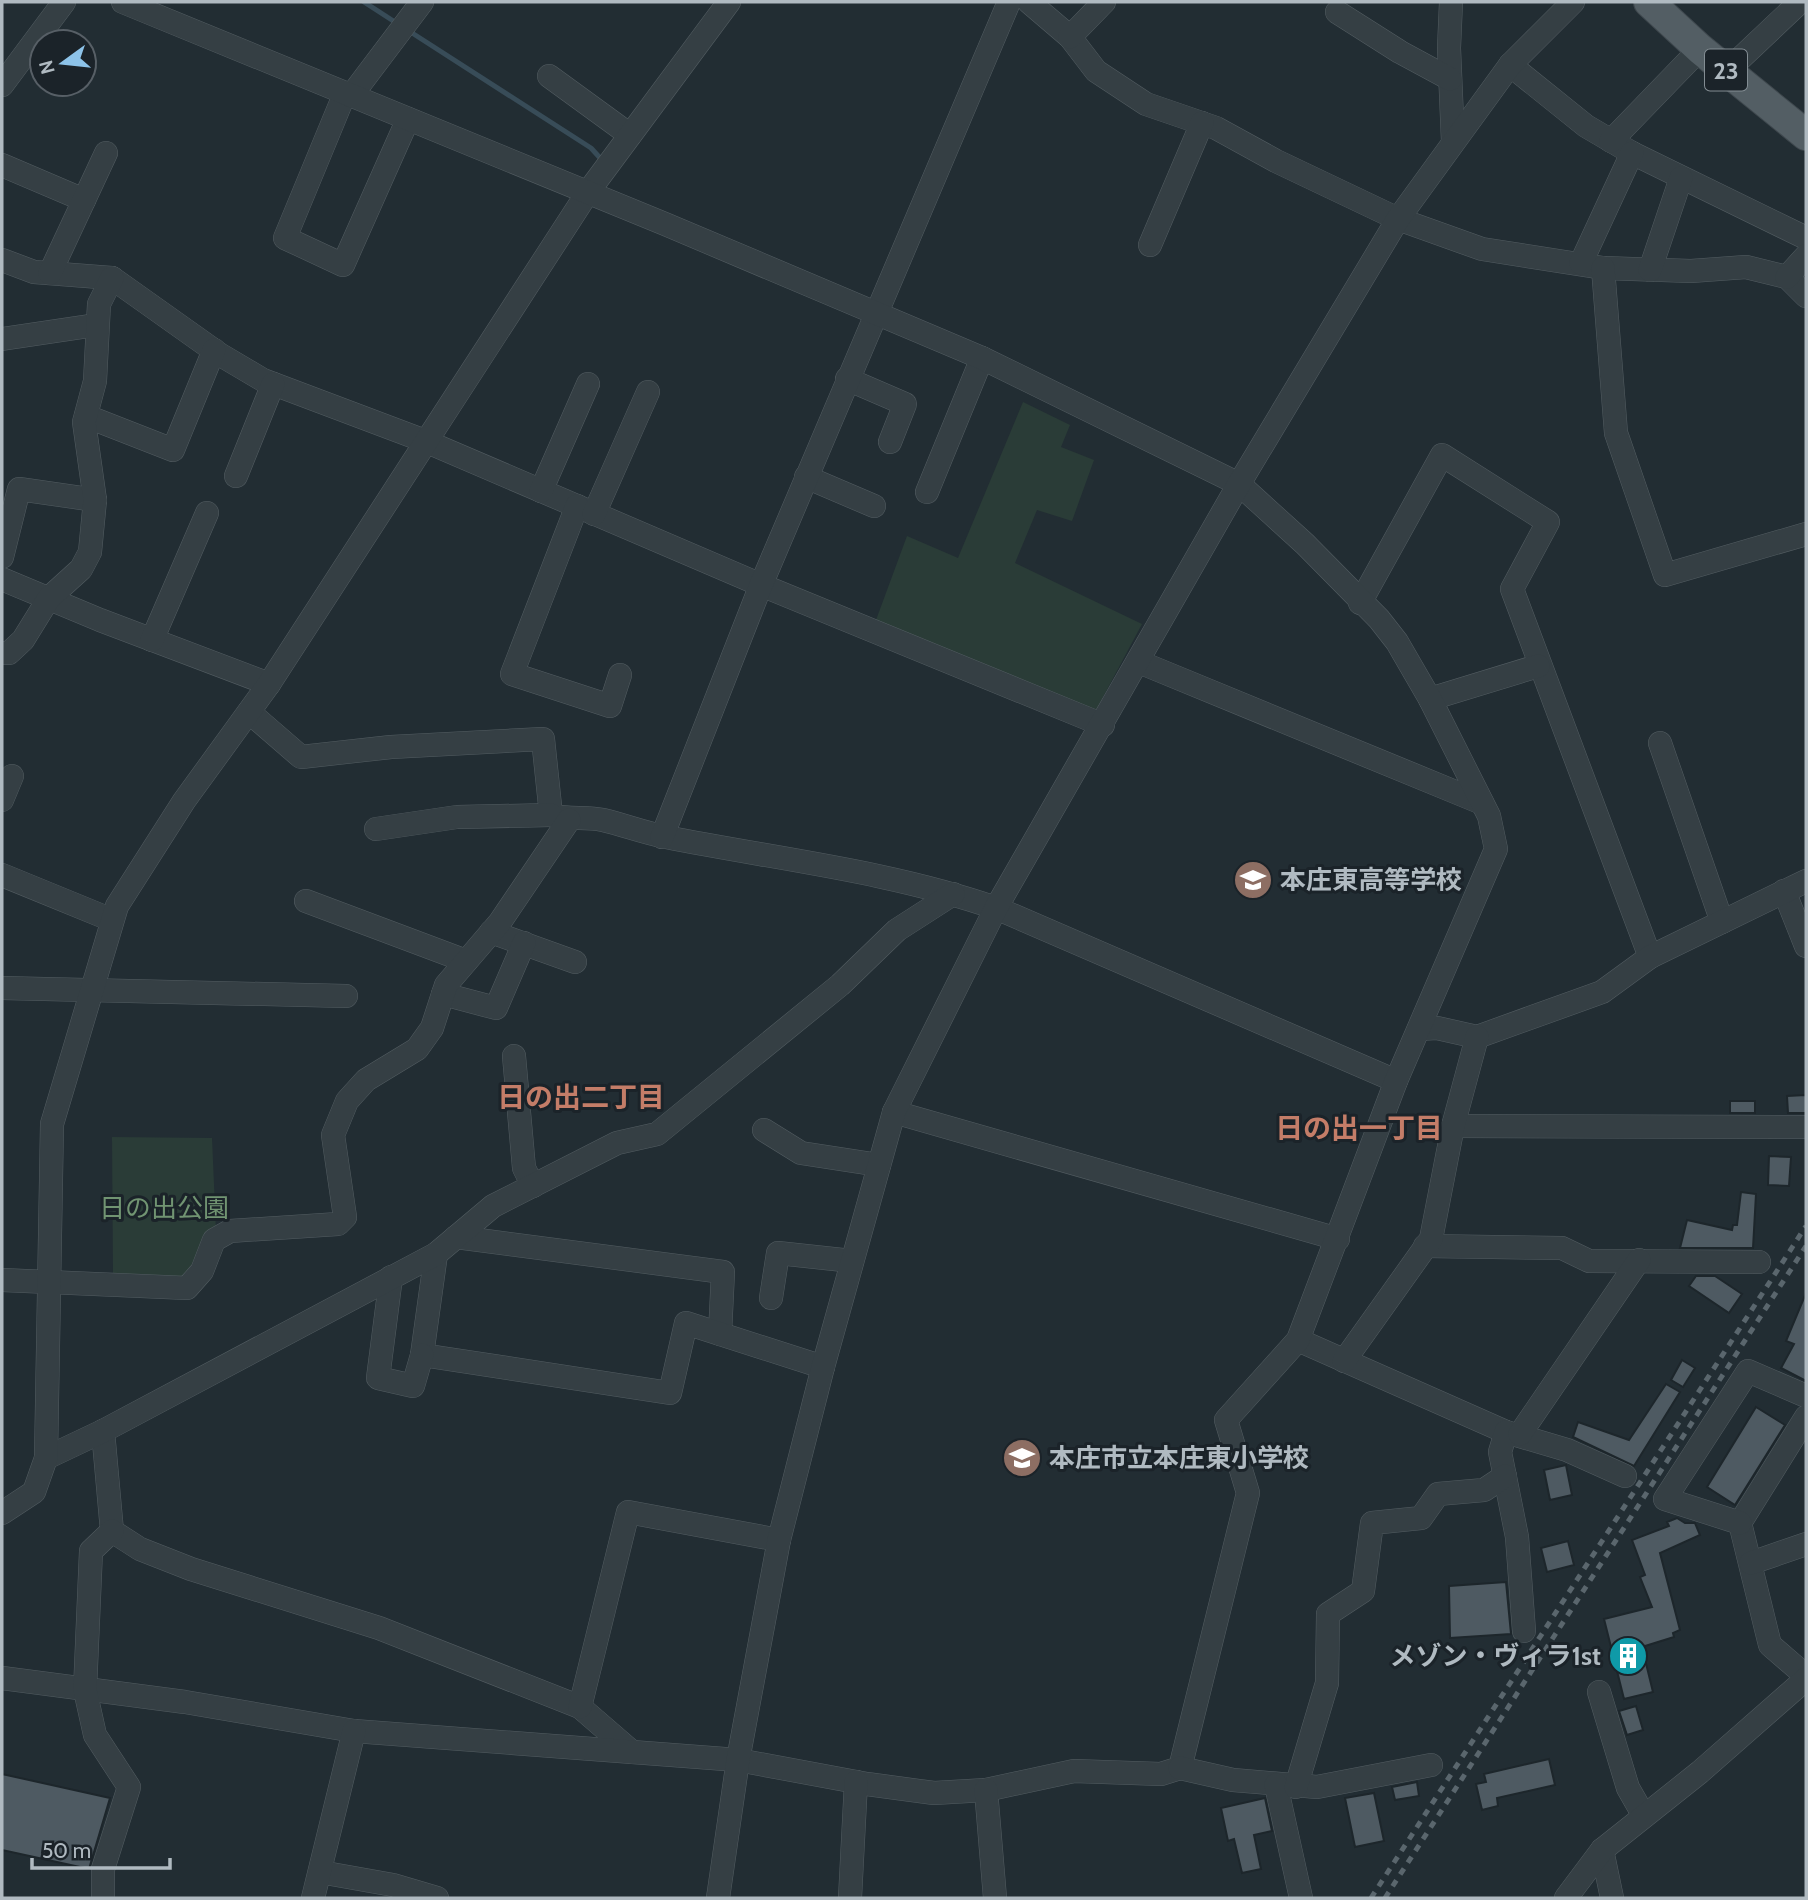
<svg xmlns="http://www.w3.org/2000/svg" width="1808" height="1900" viewBox="0 0 1808 1900" font-family="Cabin,'Noto Sans JP',sans-serif">
<rect width="100%" height="100%" fill="#222d33"/>
<g fill="#2a3c37">
<polygon points="1023,402 1070,425 1061,447 1094,460 1072,521 1037,510 1015,563 1142,624 1095,712 876,620 907,536 958,558"/>
<polygon points="112,1137 212,1138 216,1231 186,1279 113,1275"/>
</g>
<g fill="none" stroke-linecap="round" stroke-linejoin="round">
<g stroke="#384c58" stroke-width="5">
<polyline points="364,2 398,24"/>
<polyline points="409,31 591,148 601,159"/>
</g>
</g>
<g fill="#4e5a62" stroke="#1d262b" stroke-width="2">
<polygon points="1806,1095 1806,1113 1788,1113 1787,1096"/>
<rect x="1730" y="1101" width="25" height="12"/>
<polygon points="1769,1156 1791,1157 1789,1186 1768,1185"/>
<polygon points="1741,1192 1756,1194 1753,1248 1680,1248 1687,1220 1732,1230 1733,1225 1737,1225"/>
<polygon points="1696,1276 1715,1276 1742,1294 1729,1313 1689,1286"/>
<polygon points="1806,1293 1806,1381 1781,1368 1794,1344 1786,1341"/>
<polygon points="1682,1360 1695,1368 1683,1387 1671,1380"/>
<polygon points="1666,1384 1680,1392 1634,1466 1573,1437 1578,1422 1629,1440"/>
<polygon points="1756,1407 1785,1425 1735,1505 1707,1487"/>
<polygon points="1566,1465 1572,1495 1550,1500 1544,1470"/>
<polygon points="1677,1518 1685,1523 1695,1523 1700,1535 1660,1553 1680,1630 1673,1633 1674,1637 1642,1647 1653,1692 1624,1699 1604,1619 1652,1607 1640,1577 1645,1575 1632,1540 1669,1526 1667,1522"/>
<polygon points="1568,1541 1574,1565 1547,1572 1541,1548"/>
<polygon points="1506,1582 1511,1634 1450,1638 1449,1586"/>
<polygon points="1636,1706 1643,1730 1627,1735 1619,1711"/>
<polygon points="1549,1759 1555,1785 1497,1798 1498,1806 1482,1810 1476,1784 1486,1782 1484,1774"/>
<polygon points="2,1774 110,1798 89,1869 2,1850"/>
<polygon points="1417,1782 1419,1796 1395,1800 1392,1787"/>
<polygon points="1374,1793 1384,1841 1355,1847 1345,1798"/>
<polygon points="1265,1798 1272,1831 1254,1835 1261,1869 1242,1873 1234,1839 1228,1841 1221,1808"/>
</g>
<g fill="none" stroke-linecap="round" stroke-linejoin="round">
<defs>
<g id="minor">
<polyline points="1029,2 1070,37 1096,71 1146,104 1216,128 1276,161 1398,219 1482,249 1603,268 1691,271 1746,267 1787,277 1806,296"/>
<polyline points="1451,2 1449,48 1453,142"/>
<polyline points="1337,12 1400,52 1450,79"/>
<polyline points="1070,37 1104,2"/>
<polyline points="1510,65 1586,126 1632,153 1806,238"/>
<polyline points="1727,71 1800,2"/>
<polyline points="549,76 630,135"/>
<polyline points="2,85 64,2"/>
<polyline points="345,93 285,238 343,265 408,119"/>
<polyline points="351,96 422,2"/>
<polyline points="1611,141 1700,49"/>
<polyline points="2,165 84,200"/>
<polyline points="1150,245 1202,123"/>
<polyline points="2,260 34,272 112,278 219,354 263,380 425,441 761,585 1103,725"/>
<polyline points="1581,263 1632,153"/>
<polyline points="1603,268 1616,433 1665,575 1806,534"/>
<polyline points="1650,270 1681,178"/>
<polyline points="50,273 106,153"/>
<polyline points="1787,277 1806,256"/>
<polyline points="2,339 96,325"/>
<polyline points="847,379 905,404 890,442"/>
<polyline points="86,416 173,450 214,350"/>
<polyline points="236,476 273,384"/>
<polyline points="806,477 874,506"/>
<polyline points="541,491 588,384"/>
<polyline points="927,492 982,358"/>
<polyline points="577,506 512,674 610,706 620,675"/>
<polyline points="594,514 648,392"/>
<polyline points="2,557 19,489 95,500"/>
<polyline points="2,579 100,620 269,684"/>
<polyline points="1360,603 1442,455 1548,522 1512,589 1650,957"/>
<polyline points="152,640 207,513"/>
<polyline points="2,653 9,653 23,640 49,598 81,569 90,552 95,500 84,422 95,381 99,304 112,278"/>
<polyline points="1139,662 1482,803"/>
<polyline points="1430,699 1538,666"/>
<path d="M249 712 301 757 391 747 543 739 551 815C569 820 586 816 603 820 624 825 645 833 666 837 776 859 889 871 996 908L1396 1081"/>
<polyline points="1660,743 1722,922"/>
<polyline points="2,800 12,776"/>
<polyline points="376,829 457,817 551,815"/>
<polyline points="662,837 761,585 1009,2"/>
<polyline points="2,875 112,920"/>
<polyline points="1784,891 1806,946"/>
<polyline points="306,901 466,961"/>
<polyline points="491,932 575,962"/>
<polyline points="2,988 346,996"/>
<polyline points="443,994 496,1008 524,943"/>
<polyline points="1419,1029 1437,1028 1477,1037 1602,992 1650,957 1806,881"/>
<polyline points="514,1056 524,1168 533,1186"/>
<polyline points="894,1112 1338,1239"/>
<polyline points="1453,1126 1806,1127"/>
<polyline points="764,1130 801,1153 879,1165"/>
<polyline points="456,1237 723,1272 720,1334"/>
<polyline points="1425,1246 1562,1248 1589,1261 1759,1262"/>
<polyline points="436,1254 422,1355 670,1393 686,1323 823,1367"/>
<polyline points="391,1277 378,1378 413,1386 422,1355"/>
<polyline points="2,1280 187,1288 202,1271 214,1240 230,1231 338,1224 345,1217 333,1135 347,1101 366,1080 417,1049 432,1028 446,985 500,922 569,820"/>
<polyline points="771,1298 778,1253 852,1261"/>
<polyline points="1298,1340 1506,1432 1567,1450 1625,1476"/>
<polyline points="1344,1361 1431,1239 1453,1126 1477,1037"/>
<polyline points="1806,1417 1740,1523 1770,1645 1806,1676"/>
<polyline points="103,1431 112,1531 140,1549 191,1569 379,1628 580,1707 632,1752"/>
<polyline points="1506,1432 1500,1452 1517,1537 1524,1631"/>
<polyline points="1520,1434 1639,1260"/>
<polyline points="46,1458 103,1431 436,1254 493,1206 617,1143 657,1134 840,985 897,930 953,894"/>
<polyline points="2,1513 34,1492 46,1458 52,1124 117,906 184,801 269,684 588,192 729,2"/>
<polyline points="1740,1523 1665,1499 1748,1371 1806,1396"/>
<polyline points="1751,1563 1806,1544"/>
<polyline points="2,1678 185,1702 354,1731 738,1760 867,1784 934,1793 986,1790 1074,1771 1161,1774 1180,1768 1248,1493 1226,1420 1298,1340 1396,1081 1496,849 1489,816 1430,699 1397,642 1379,619 1305,544 1239,484 982,358 665,224 123,2"/>
<polyline points="1599,1692 1628,1788 1644,1816"/>
<polyline points="580,1707 628,1512 779,1540"/>
<polyline points="1180,1768 1233,1780 1317,1787 1431,1765"/>
<polyline points="1276,1785 1301,1898"/>
<polyline points="1296,1787 1327,1683 1328,1614 1363,1591 1372,1523 1421,1518 1438,1494 1484,1490 1505,1476"/>
<polyline points="986,1790 995,1898"/>
<polyline points="1602,1850 1612,1898"/>
<polyline points="320,1872 393,1885 437,1898"/>
<polyline points="103,1898 103,1869 129,1787 95,1735 85,1690 91,1551 112,1531"/>
<polyline points="313,1898 354,1731"/>
<polyline points="718,1898 738,1760 779,1540 823,1367 894,1112 996,908 1239,484 1398,219 1510,65 1573,2"/>
<polyline points="850,1898 856,1782"/>
<polyline points="1566,1898 1602,1850 1700,1772 1806,1679"/>
</g>
<polyline id="major" points="1649,2 1700,49 1806,135"/>
</defs>
<use href="#minor" stroke="#535d62" stroke-width="24"/>
<use href="#major" stroke="#3f484e" stroke-width="32"/>
<use href="#minor" stroke="#353f44" stroke-width="23"/>
<use href="#major" stroke="#535e64" stroke-width="30"/>
<g stroke="#5a666d" stroke-width="5" stroke-dasharray="7 7" stroke-linecap="butt">
<polyline points="1371,1898 1806,1226"/>
<polyline points="1385,1898 1806,1246"/>
</g>
</g>
<defs>
<symbol id="school-disc" viewBox="-11 -11 22 22"><circle r="9.5" fill="#8d6e63" stroke="#1b2329"/><path d="M0-5L7-2L0 1L-7-2ZM-4 1L0 2.5L4 1V4Q0 6-4 4Z" fill="#fff"/></symbol>
<symbol id="building-disc" viewBox="-11 -11 22 22"><circle r="9.5" fill="#0f9aa8" stroke="#1b2329"/><path d="M-4-6H4V6H1V3H-1V6H-4ZM-2.5-4.3h1.7v1.8h-1.7ZM.8-4.3h1.7v1.8H.8ZM-2.5-1h1.7V.8h-1.7ZM.8-1h1.7V.8H.8Z" fill="#fff"/></symbol>
</defs>
<g fill-rule="evenodd">
<use href="#school-disc" x="1231" y="858" width="44" height="44"/>
<use href="#school-disc" x="1000" y="1436" width="44" height="44"/>
<use href="#building-disc" x="1606" y="1634" width="44" height="44"/>
</g>
<g text-anchor="middle" dominant-baseline="central" stroke-width="6" stroke-linejoin="round" paint-order="stroke">
<rect fill="#1b2329" stroke="#838d93" stroke-width="2" x="1705" y="49.5" width="42" height="41" rx="5"/>
<g font-size="24" font-weight="bold" fill="#b0bac1">
<text x="1726" y="70">23</text>
</g>
<g font-size="26" font-weight="bold" fill="#b0bac1" stroke="#1b2329" text-anchor="start">
<text x="1280" y="880">本庄東高等学校</text>
<text x="1049" y="1458">本庄市立本庄東小学校</text>
<text x="1601" y="1656" text-anchor="end">メゾン・ヴィラ1st</text>
</g>
<g font-size="26" fill="#719472" stroke="#1b2329">
<text x="164" y="1208">日の出公園</text>
</g>
<g font-size="28" font-weight="bold" fill="#c47d68" stroke="#1b2329">
<text x="581" y="1097">日の出二丁目</text>
<text x="1359" y="1128">日の出一丁目</text>
</g>
</g>
<rect width="1808" height="1900" fill="none" stroke="#b0bac1" stroke-width="7"/>
<g transform="translate(63 63) rotate(255)"><circle r="33" fill="#1b2329" stroke="#575f66" stroke-width="2"/>
<path d="M0-5L12 26L0 18L-12 26Z" fill="#8dc3e9"/>
<text y="-10" font-size="19" font-weight="bold" text-anchor="middle" fill="#b0bac1">N</text>
</g>
<path d="M32 1858v10h138v-10" fill="none" stroke="#b0bac1" stroke-width="3.5"/>
<text x="42" y="1858" font-size="21" fill="#b0bac1" stroke="#1b2329" stroke-width="5" paint-order="stroke">50 m</text>
</svg>
